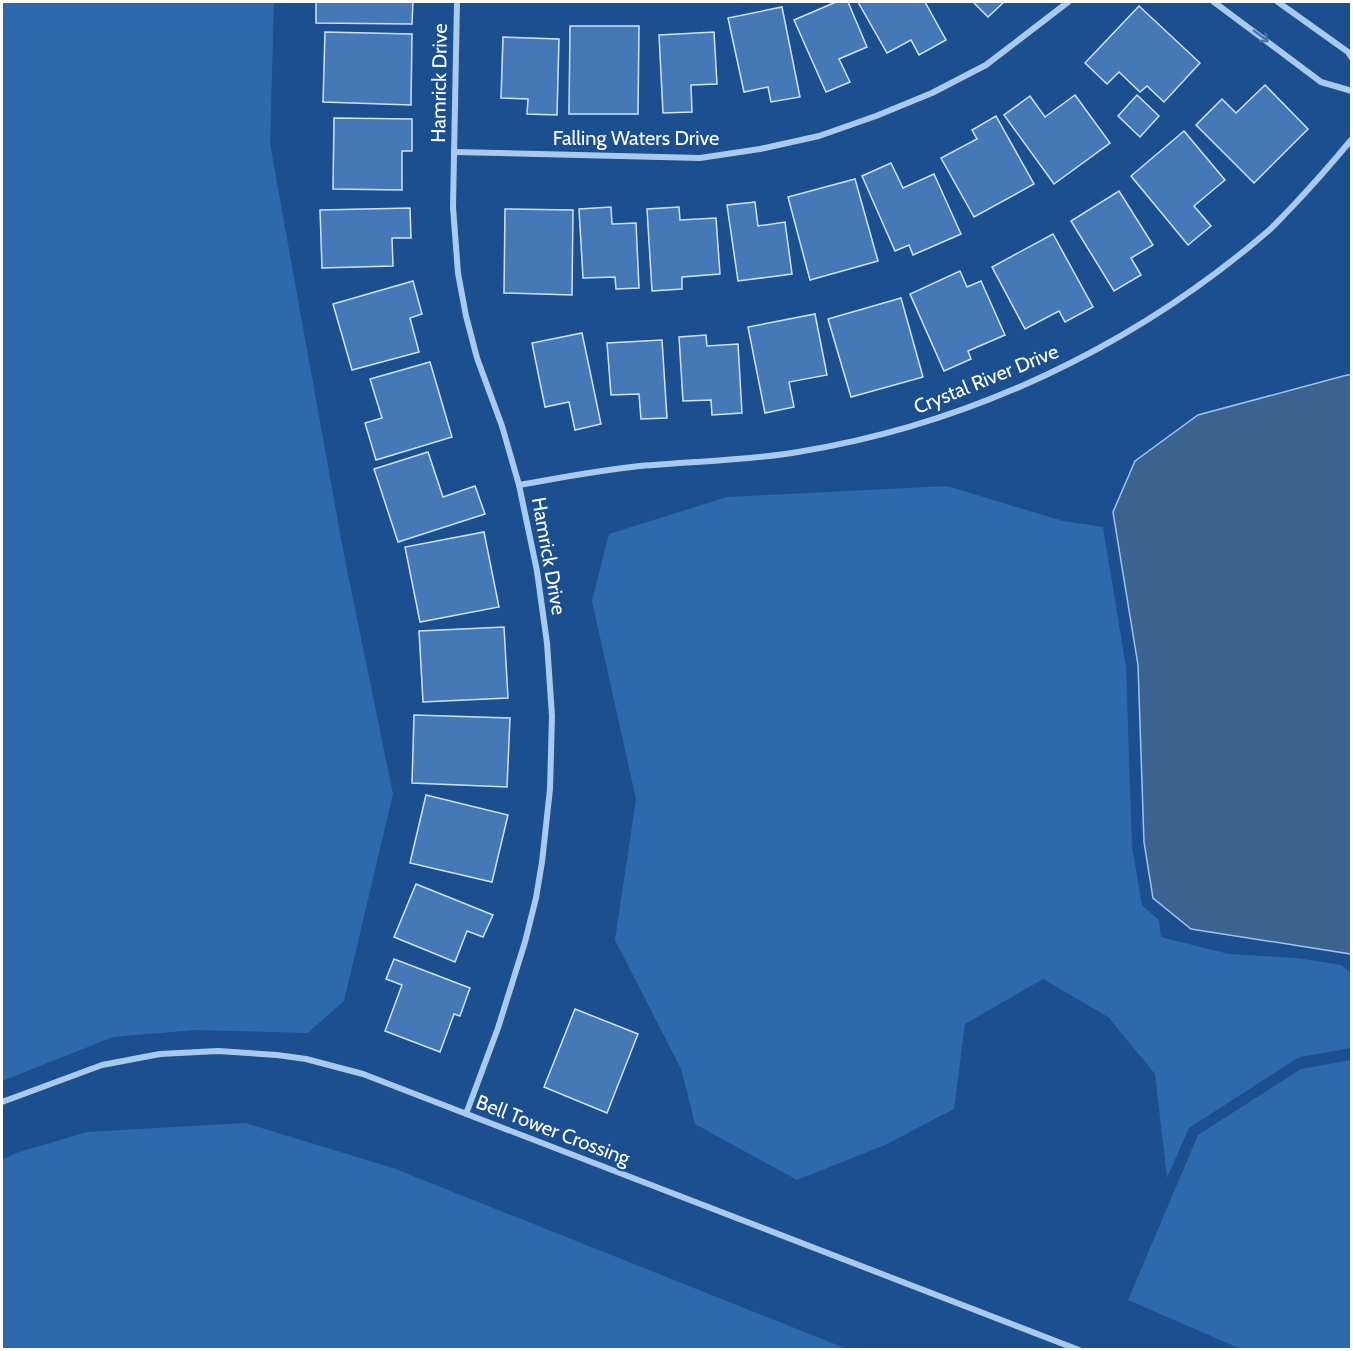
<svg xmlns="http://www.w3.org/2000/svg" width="1353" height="1351" viewBox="0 0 1353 1351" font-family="Cabin,sans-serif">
<rect width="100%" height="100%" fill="#1b4f8f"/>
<g fill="#2e69ad">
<polygon points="2,2 274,2 270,144 344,555 393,794 344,1001 308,1033 195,1030 113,1037 2,1081"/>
<polygon points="947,486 1063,521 1103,527 1126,667 1132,846 1142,905 1159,920 1161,937 1229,954 1297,958 1341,965 1351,973 1351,1048 1301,1057 1296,1059 1189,1128 1167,1178 1155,1074 1108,1017 1043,979 965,1024 954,1109 885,1145 797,1180 695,1124 681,1069 615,940 636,799 592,601 609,534 727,497"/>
<polygon points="1351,1060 1351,1349 1241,1349 1128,1300 1198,1135 1301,1069"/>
<polygon points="245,1123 393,1168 847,1349 2,1349 2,1160 16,1153 87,1132"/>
</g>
<polygon fill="#3c6290" stroke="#9cc4f0" stroke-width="1.5" points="1347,375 1351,375 1351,954 1191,929 1153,898 1144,842 1138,665 1113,512 1135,461 1198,415"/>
<g fill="#4478b7" stroke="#cfe3fa" stroke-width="1.5">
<polygon points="316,2 413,2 412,24 316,23"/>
<polygon points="836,2 848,2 867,47 839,59 850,82 826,92 794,20"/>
<polygon points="858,2 925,2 946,40 919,55 911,40 887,53"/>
<polygon points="973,2 1004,2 988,17"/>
<polygon points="1139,6 1200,63 1164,102 1147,86 1140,92 1119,72 1107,84 1085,63"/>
<polygon points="782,7 800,97 771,102 768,87 744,92 728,18"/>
<polygon points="570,26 639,26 638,114 569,114"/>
<polygon points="325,32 412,34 411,105 323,102"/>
<polygon points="714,32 717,84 691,85 692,112 663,113 659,35"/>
<polygon points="503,37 559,39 557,115 527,114 528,99 501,98"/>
<polygon points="1265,85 1308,129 1254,183 1196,125 1222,99 1236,113"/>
<polygon points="1075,95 1110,143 1054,184 1004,115 1030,96 1045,117"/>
<polygon points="1137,95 1159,116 1140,137 1118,116"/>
<polygon points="996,116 1034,184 974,217 941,158 977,139 972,130"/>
<polygon points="334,118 412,119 412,151 402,151 402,190 333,189"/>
<polygon points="1184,131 1225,180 1194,206 1211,226 1188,245 1131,176"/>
<polygon points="891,163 903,188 934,174 961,234 913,255 909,245 895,251 862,176"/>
<polygon points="855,179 878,261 810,280 788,197"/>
<polygon points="1119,191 1153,245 1131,258 1141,275 1114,291 1071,221"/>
<polygon points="755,202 758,226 785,222 792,274 738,281 727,205"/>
<polygon points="611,207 612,224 636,223 639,288 616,289 615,277 583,278 579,209"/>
<polygon points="679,207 680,220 716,218 720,274 682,277 682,289 652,291 647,209"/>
<polygon points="410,208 411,238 392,238 393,266 322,268 320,210"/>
<polygon points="505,209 573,210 572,295 504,293"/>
<polygon points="1053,234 1093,307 1065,322 1059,311 1025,329 992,267"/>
<polygon points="960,271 967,287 981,281 1005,335 968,351 971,359 944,371 910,294"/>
<polygon points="413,281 422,314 410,318 419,352 352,370 333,304"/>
<polygon points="901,298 923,377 851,397 828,319"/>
<polygon points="815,314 827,375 789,382 794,407 765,413 748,327"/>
<polygon points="582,333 601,424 575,430 569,402 545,407 532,343"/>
<polygon points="706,335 707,346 738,344 742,413 712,415 711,400 683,401 679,337"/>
<polygon points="662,340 667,418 641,419 639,394 611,395 607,343"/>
<polygon points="430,362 452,437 376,460 365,423 382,418 370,379"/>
<polygon points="428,452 443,497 475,486 485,514 398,542 374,469"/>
<polygon points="484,532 499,607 420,622 405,547"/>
<polygon points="504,627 508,698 423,702 419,631"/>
<polygon points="414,715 510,718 507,787 412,783"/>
<polygon points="426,795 508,815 492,882 410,863"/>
<polygon points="416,884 493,915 483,937 467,931 455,962 394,937"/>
<polygon points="394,959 470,988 460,1016 454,1014 440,1052 385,1031 402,985 386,979"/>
<polygon points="575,1009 638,1034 607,1113 544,1087"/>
</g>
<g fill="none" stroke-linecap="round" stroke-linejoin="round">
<g stroke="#a9c9ee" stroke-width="6">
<polyline points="457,2 453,207 458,273 466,316 477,358 502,426 519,485 537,571 547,643 552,716 550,789 542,862 536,898 525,942 498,1028 466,1114"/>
<polyline points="1214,2 1321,82 1352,91"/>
<polyline points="1278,2 1348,52 1352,58"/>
<polyline points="454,152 700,158 760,149 819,136 876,116 932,93 986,65 1033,29 1068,2"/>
<path d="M519 485C559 478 600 470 640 466 693 461 746 461 798 452 971 424 1134 346 1267 232 1275 225 1282 217 1290 209 1312 186 1332 163 1352 139"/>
<polyline points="2,1102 102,1065 160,1054 218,1051 277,1055 306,1059 363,1074 1079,1350"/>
</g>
</g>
<defs><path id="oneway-shaft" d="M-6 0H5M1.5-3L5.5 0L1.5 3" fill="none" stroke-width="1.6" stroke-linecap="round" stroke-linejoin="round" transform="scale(1.5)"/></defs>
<use stroke="#4674ac" href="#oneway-shaft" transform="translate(1261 36) rotate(37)"/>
<g text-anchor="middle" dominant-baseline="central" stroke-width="4.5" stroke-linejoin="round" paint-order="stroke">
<g font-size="20" fill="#fff" stroke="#1b4f8f">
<text transform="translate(439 83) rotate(-89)">Hamrick Drive</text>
<text x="636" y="138">Falling Waters Drive</text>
<text transform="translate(986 379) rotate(-22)">Crystal River Drive</text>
<text transform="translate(549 556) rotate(80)">Hamrick Drive</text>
<text transform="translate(553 1130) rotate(21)">Bell Tower Crossing</text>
</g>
</g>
<rect width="1353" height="1351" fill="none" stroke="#ffffff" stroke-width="6"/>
</svg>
